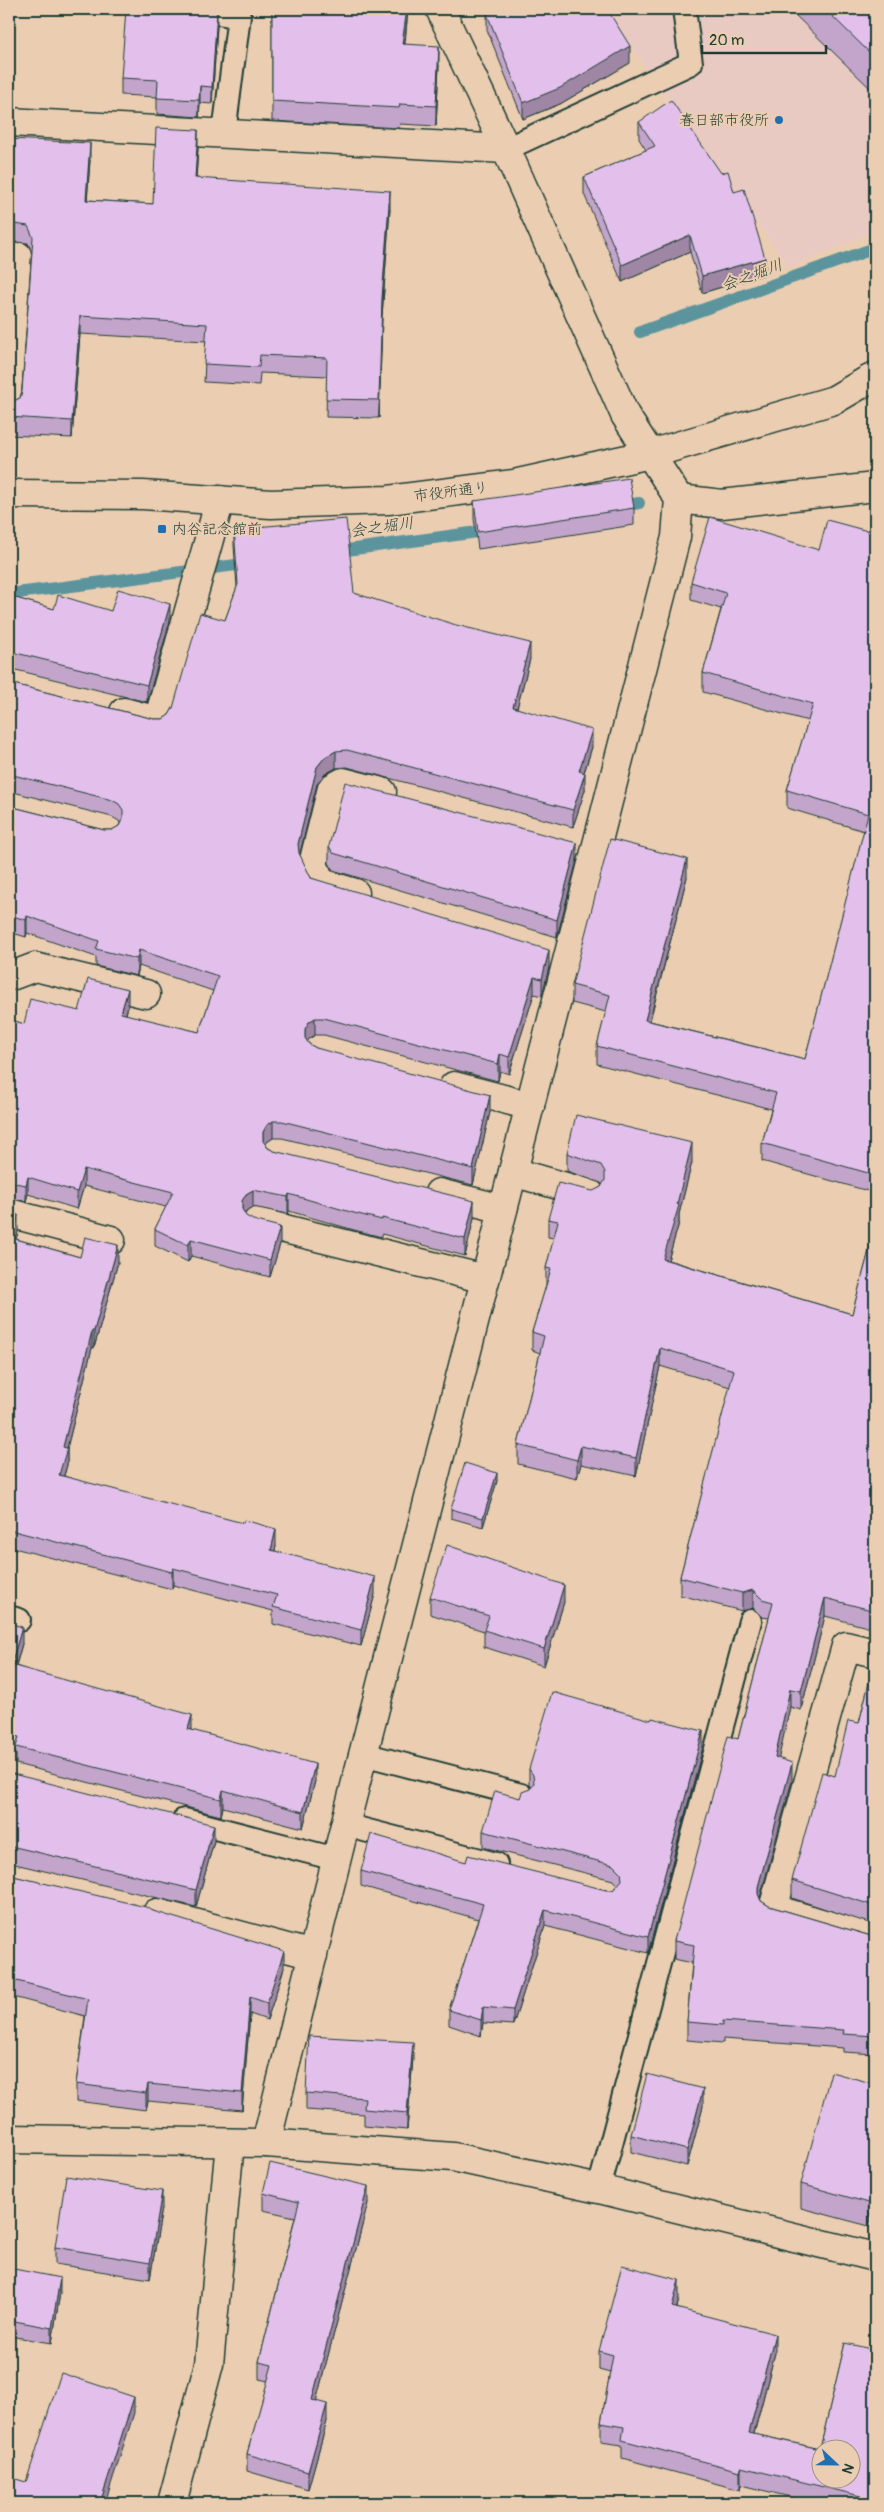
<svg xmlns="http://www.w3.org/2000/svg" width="884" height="2512" viewBox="0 0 884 2512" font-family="Pangolin,'Klee One',sans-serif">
<rect width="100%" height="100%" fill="#ebceb2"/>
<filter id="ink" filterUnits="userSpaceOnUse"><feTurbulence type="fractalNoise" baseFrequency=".02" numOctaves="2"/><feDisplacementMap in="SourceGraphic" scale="10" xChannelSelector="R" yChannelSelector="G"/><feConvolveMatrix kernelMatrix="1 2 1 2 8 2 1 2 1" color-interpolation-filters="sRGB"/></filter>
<g filter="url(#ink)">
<polygon fill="#e9cac3" points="604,9 875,9 875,232 789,268"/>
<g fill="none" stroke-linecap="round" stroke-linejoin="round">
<g stroke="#5b949d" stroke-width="12">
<polyline points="640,332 875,248"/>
<polyline points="617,507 639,503"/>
<polyline points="333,552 492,530"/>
<polyline points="9,594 252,563"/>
</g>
<defs>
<g id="lane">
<polyline points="189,9 239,16 224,133"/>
<polyline points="506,149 691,63 684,9"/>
<polyline points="9,408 20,254"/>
<polyline points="9,1617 19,1620"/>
<polyline points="363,1754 521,1795"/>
<polyline points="184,1820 336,1859"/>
<polyline points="345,1825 496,1864"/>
<polyline points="599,2189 750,1621"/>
</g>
<g id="street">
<polyline points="9,122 506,149"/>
<polyline points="679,499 722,504 875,487"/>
<polyline points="124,712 158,721 220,500"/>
<polyline points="355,893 321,883 313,864 332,788 343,782 382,792"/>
<polyline points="9,974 14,975 35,967 146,994"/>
<polyline points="454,1086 530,1106"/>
<polyline points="513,1172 590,1194"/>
<polyline points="439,1193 503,1209"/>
<polyline points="9,1213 111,1240"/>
<polyline points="257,1222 485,1279"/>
<polyline points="875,1653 846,1646 773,1909 875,1939"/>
<polyline points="157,1913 313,1955"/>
<polyline points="266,2143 345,1825 676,537 679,499 625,415 506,149 440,9"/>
<polyline points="172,2503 209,2364 230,2143"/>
</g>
<g id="secondary">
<polyline points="9,494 143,495 271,504 388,500 514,484 650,454 834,400 875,376"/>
<polyline points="9,2139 266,2143 453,2157 599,2189 875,2257"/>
</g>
</defs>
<use href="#lane" stroke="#1f3d34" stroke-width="26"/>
<use href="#street" stroke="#1f3d34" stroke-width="31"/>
<use href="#secondary" stroke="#1f3d34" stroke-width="31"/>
<use href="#lane" stroke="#ebceb2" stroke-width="22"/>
<use href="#street" stroke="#ebceb2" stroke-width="28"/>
<use href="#secondary" stroke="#ebceb2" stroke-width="28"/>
</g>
<g fill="#c3a5cb" stroke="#1f3d34">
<polygon points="272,9 408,9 405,44 439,65 436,126 400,124 399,128 272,121"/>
<polygon points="789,9 875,9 875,87 872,90"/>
<polygon points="487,14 630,63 560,104 523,119 487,30"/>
<polygon points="217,26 212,104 200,103 199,117 157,114 157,97 121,95 121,78"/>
<polygon points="639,122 734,192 765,274 702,293 690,252 622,282 584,194 584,177 646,150 639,139"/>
<polygon points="9,139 90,160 87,200 153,204 198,148 196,178 390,209 382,316 379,418 326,417 327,376 260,373 259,385 204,382 206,341 80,334 72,438 9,435 9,403 20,398 22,391 32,253 28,243 15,242 9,246 9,248"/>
<polygon points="474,501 634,508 634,525 478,549 474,518"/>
<polygon points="234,529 354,593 530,659 517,708 592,747 584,773 585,790 573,827 347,767 336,768 325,774 317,784 299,855 311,878 549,967 542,996 534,994 509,1074 500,1071 498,1081 324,1035 315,1035 309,1039 307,1041 309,1044 316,1048 490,1112 473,1185 282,1138 273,1138 267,1142 266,1145 268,1148 274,1151 474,1218 465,1256 382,1234 382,1237 354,1230 289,1211 288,1214 253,1207 246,1211 244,1214 246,1216 280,1244 270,1277 191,1256 188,1262 155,1246 155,1229 166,1207 84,1186 77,1209 28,1194 26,1201 9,1199 9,1019 24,1024 79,1011 128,1006 126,1015 199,1032 213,991 139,966 137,976 96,966 96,957 27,933 26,937 9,932 9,806 104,830 112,830 119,826 120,823 119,821 112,817 13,792 9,792 9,683 154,719 163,719 169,715 225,620 237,587 234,546"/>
<polygon points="875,533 875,1193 762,1161 762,1143 771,1109 597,1064 597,1046 606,1012 572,1003 572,985 687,877 650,1021 805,1059 864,831 787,808 787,790 808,721 703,692 703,673 721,609 691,600 691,582 819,550"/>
<polygon points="9,596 54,609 111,611 170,621 147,702 12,669 9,669"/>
<polygon points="329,846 577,860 557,937 333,870 329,863"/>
<polygon points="567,1153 692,1162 679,1214 679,1223 668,1260 852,1314 875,1229 875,1629 825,1616 801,1710 790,1707 778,1758 792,1781 760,1898 761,1901 769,1906 871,1936 875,1936 875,2054 843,2052 843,2048 723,2039 723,2043 687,2040 687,2022 692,1963 674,1959 674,1941 738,1739 769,1618 762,1617 753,1608 742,1611 680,1595 680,1577 730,1387 660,1366 636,1476 581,1464 577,1478 518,1464 518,1445 540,1353 532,1350 532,1332 546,1286 546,1268 554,1238 548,1237 548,1219 601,1187 602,1185 601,1183 567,1171"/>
<polygon points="9,1211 18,1232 16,1239 80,1257 118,1262 94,1348 92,1348 67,1448 67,1465 64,1476 276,1546 275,1551 375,1594 361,1646 273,1624 273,1611 173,1585 172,1589 10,1547 9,1552"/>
<polygon points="497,1481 483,1527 451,1518 451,1509"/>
<polygon points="430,1597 564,1602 544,1666 484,1647 484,1631 430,1614"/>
<polygon points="9,1623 22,1644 16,1666 192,1730 315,1781 303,1828 223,1807 221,1816 16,1764 16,1753 9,1751"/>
<polygon points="875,1659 875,1925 792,1898 792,1880 835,1776 859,1723"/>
<polygon points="703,1747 648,1953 545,1926 513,2025 483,2023 481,2036 449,2025 449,2010 478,1919 361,1886 361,1871 466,1862 606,1890 613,1890 617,1885 613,1880 483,1847 483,1831 530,1789 531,1787 529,1785 529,1769"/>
<polygon points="9,1773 214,1841 196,1907 15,1864 9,1865"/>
<polygon points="9,1875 153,1911 284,1968 267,2020 250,2014 242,2110 148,2101 146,2110 76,2101 76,2084 85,2016 9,1996"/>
<polygon points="413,2058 407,2130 364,2126 364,2114 306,2110 306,2093"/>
<polygon points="875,2084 875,2203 869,2226 801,2208 801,2184"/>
<polygon points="703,2106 687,2166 631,2152 631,2135"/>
<polygon points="263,2193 368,2203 316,2401 327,2421 308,2489 247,2471 247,2454 268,2381 259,2379 259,2362 295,2217 263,2210"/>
<polygon points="162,2208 150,2279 55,2264 55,2247"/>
<polygon points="9,2268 60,2293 52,2343 9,2336"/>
<polygon points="679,2299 677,2308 775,2353 754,2434 820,2449 845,2343 875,2503 815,2503 741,2485 740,2490 622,2458 622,2445 601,2442 601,2423 610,2373 599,2370 599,2351"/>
</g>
<g fill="#9f86a5" stroke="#1f3d34">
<polygon points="407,9 408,9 408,12 402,63 402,44"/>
<polygon points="217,10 217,26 212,104 212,87"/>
<polygon points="439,46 439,65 436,126 436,106"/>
<polygon points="630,46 630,63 560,104 523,119 523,103"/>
<polygon points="875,52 875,87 872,90 872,55"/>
<polygon points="200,86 200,103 199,117 199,100"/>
<polygon points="198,130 198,148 195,195 195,178"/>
<polygon points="90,143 90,160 86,218 86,200"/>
<polygon points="390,191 390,209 382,316 379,418 382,298"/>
<polygon points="15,224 15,242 9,246 9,248 9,229"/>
<polygon points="690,235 690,252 622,282 622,265"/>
<polygon points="765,258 765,274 702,293 702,276"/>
<polygon points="80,316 80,334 72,438 72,421"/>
<polygon points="170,604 170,621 147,702 147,685"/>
<polygon points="530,643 530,659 513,723 513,707"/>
<polygon points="592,730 592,747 579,788 579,771"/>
<polygon points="336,751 336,768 325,774 317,784 298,861 298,844 317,767 325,757"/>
<polygon points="585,773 585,790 573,827 573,810"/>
<polygon points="577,843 577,860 557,937 557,920"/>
<polygon points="687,859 687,877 645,1038 645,1020"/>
<polygon points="27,916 27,933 26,937 26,920"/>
<polygon points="139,950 139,966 137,976 137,959"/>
<polygon points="549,950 549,967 542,996 542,979"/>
<polygon points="534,977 534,994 509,1074 509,1057"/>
<polygon points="128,989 128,1006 121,1030 121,1013"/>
<polygon points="315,1018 315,1035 309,1039 305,1046 305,1029 309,1022"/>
<polygon points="500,1054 500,1071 498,1081 498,1064"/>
<polygon points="490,1095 490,1112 473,1185 473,1169"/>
<polygon points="273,1121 273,1138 267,1142 263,1149 263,1132 267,1125"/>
<polygon points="692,1143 692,1162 679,1214 679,1223 663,1277 663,1259"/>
<polygon points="84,1169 84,1186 77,1209 77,1192"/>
<polygon points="28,1177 28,1194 26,1201 26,1185"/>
<polygon points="253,1190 253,1207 246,1211 242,1218 242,1201 246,1194"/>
<polygon points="289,1194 289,1211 288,1214 288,1197"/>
<polygon points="474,1201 474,1218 465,1256 465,1239"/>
<polygon points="18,1215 18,1232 12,1255 12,1238"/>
<polygon points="280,1227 280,1244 270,1277 270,1260"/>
<polygon points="191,1239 191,1256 188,1262 188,1245"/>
<polygon points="118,1245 118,1262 94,1348 94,1331"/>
<polygon points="92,1331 92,1348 67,1448 67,1465 59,1492 59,1475 63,1447"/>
<polygon points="660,1348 660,1366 636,1476 636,1458"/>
<polygon points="581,1446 581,1464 577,1478 577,1460"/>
<polygon points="497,1473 497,1481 483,1527 483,1518"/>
<polygon points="276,1529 276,1546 271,1567 271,1550"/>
<polygon points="10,1530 10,1547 9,1552 9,1535"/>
<polygon points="173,1568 173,1585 172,1589 172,1572"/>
<polygon points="375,1577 375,1594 361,1646 361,1630"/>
<polygon points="564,1585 564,1602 544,1666 544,1649"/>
<polygon points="753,1590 753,1608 742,1611 742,1593"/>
<polygon points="825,1598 825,1616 801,1710 801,1691"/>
<polygon points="22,1627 22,1644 11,1682 11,1665"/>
<polygon points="790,1689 790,1707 775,1775 775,1757"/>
<polygon points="192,1715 192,1732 188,1729"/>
<polygon points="703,1731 703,1747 648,1953 648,1937"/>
<polygon points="792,1763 792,1781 758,1905 758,1887"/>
<polygon points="315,1764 315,1781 303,1828 303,1812"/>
<polygon points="223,1790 223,1807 221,1816 221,1799"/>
<polygon points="214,1825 214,1841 196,1907 196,1890"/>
<polygon points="545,1910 545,1926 513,2025 513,2010"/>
<polygon points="284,1951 284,1968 267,2020 267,2003"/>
<polygon points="250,1997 250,2014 242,2110 242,2093"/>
<polygon points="483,2007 483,2023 481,2036 481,2020"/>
<polygon points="413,2042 413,2058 407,2130 407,2113"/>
<polygon points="148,2084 148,2101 146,2110 146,2093"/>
<polygon points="703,2089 703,2106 687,2166 687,2150"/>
<polygon points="875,2180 875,2203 869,2226 869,2203"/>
<polygon points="368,2186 368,2203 312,2417 312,2400"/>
<polygon points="162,2191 162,2208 150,2279 150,2263"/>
<polygon points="60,2278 60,2293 52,2343 52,2328"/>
<polygon points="679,2280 679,2299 672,2326 672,2307"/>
<polygon points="775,2334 775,2353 749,2452 749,2433"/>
<polygon points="134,2397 134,2413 105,2503 101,2500"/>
<polygon points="327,2404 327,2421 308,2489 308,2472"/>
<polygon points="741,2467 741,2485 740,2490 740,2471"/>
<polygon points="875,2490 875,2503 873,2503 873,2499"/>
</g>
<g fill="#e3c0ec" stroke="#1f3d34" fill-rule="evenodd">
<polygon points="126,9 213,9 217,10 212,87 200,86 199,100 157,98 158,80 121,78"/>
<polygon points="272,9 407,9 402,44 439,46 436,106 400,104 399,108 272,101"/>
<polygon points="498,9 607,9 630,46 560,88 523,103 487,14"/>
<polygon points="825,9 875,9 875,52 872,55"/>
<polygon points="671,100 721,173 728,171 734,192 744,189 765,258 702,276 690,235 622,265 584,177 655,146 639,122"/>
<polygon points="156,128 198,130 195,178 390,191 382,298 379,400 326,399 327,358 260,355 259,367 204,364 207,324 80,316 72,421 9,417 9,403 20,398 22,391 33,237 28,226 15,224 9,229 9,231 9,139 90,143 86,200 153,204"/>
<polygon points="629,478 634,508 478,532 474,501"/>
<polygon points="710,517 819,550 827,520 875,533 874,538 875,539 875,1175 762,1143 776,1093 597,1046 610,995 572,985 610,839 687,859 645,1020 805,1059 868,814 787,790 813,704 703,673 726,593 691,582"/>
<polygon points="346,519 354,593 456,625 530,643 513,707 592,730 579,771 585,773 573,810 347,750 336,751 325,757 317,767 298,844 299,853 311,878 549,950 542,979 534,977 509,1057 500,1054 498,1064 324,1018 315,1018 309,1022 305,1029 305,1038 309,1044 316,1048 490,1095 473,1169 282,1121 273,1121 267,1125 263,1132 263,1141 268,1148 274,1151 474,1201 465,1239 382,1218 382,1220 354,1213 289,1194 288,1197 253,1190 246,1194 242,1201 242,1209 246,1216 253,1220 280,1227 270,1260 191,1239 188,1245 155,1229 173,1192 84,1169 77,1192 28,1177 26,1185 9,1182 9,1019 24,1024 30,999 79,1011 88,979 128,989 121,1013 199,1032 218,976 139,950 137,959 96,949 99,941 27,916 26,920 9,915 9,806 104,830 112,830 119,826 123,818 123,810 119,804 112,800 13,775 9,775 9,683 154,719 163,719 169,715 173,708 200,613 225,620 238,584 234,529"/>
<polygon points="118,589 170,604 147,685 12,652 9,652 9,596 54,609 58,595 111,611"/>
<polygon points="345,782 577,843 557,920 333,853 329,846"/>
<polygon points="576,1115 692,1143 677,1204 679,1205 663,1259 852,1314 875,1229 875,1611 825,1598 801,1691 790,1689 775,1757 792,1763 758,1887 758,1894 761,1901 769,1906 871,1936 875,1936 875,2036 843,2034 844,2030 723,2021 723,2025 687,2022 694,1945 674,1941 728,1736 738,1739 773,1602 762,1599 753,1590 742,1593 680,1577 734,1370 660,1348 636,1458 581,1446 577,1460 518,1445 544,1336 532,1332 551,1269 546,1268 558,1221 548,1219 558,1183 593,1191 601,1187 605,1180 605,1172 601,1165 567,1153"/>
<polygon points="9,1211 18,1215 12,1238 80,1257 85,1237 118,1245 94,1331 92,1331 63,1447 67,1448 59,1475 243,1523 244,1520 276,1529 271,1550 375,1577 361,1630 273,1607 277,1595 173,1568 172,1572 10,1530 9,1535"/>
<polygon points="465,1463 497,1473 483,1518 451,1509"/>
<polygon points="447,1545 564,1585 544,1649 484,1630 489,1616 430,1597"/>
<polygon points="9,1623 22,1627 11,1665 192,1715 188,1729 315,1764 303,1812 223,1790 221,1799 16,1747 19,1737 9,1734"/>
<polygon points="875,1659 875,1906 792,1880 822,1772 835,1776 848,1721 859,1723"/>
<polygon points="552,1692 651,1720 652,1718 703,1731 648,1937 545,1910 513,2010 483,2007 481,2020 449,2010 483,1904 361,1871 371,1834 466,1862 468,1855 606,1890 613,1890 622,1880 621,1873 613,1865 483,1831 495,1791 520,1798 522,1792 530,1789 534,1783 533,1775 529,1769"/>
<polygon points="9,1773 214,1825 196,1890 15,1847 9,1848"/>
<polygon points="9,1875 146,1907 153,1911 284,1951 267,2003 250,1997 242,2093 148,2084 146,2093 76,2084 88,1999 9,1979"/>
<polygon points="309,2036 413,2042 407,2113 364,2109 365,2098 306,2093"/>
<polygon points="831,2072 875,2084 875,2180 869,2203 801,2184"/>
<polygon points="647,2074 703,2089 687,2150 631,2135"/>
<polygon points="270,2163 368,2186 312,2400 327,2404 308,2472 247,2454 272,2365 259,2362 299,2202 263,2193"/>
<polygon points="66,2176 162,2191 150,2263 55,2247"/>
<path d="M622 2265 679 2280 672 2307 775 2334 749 2433 820 2449 845 2343 875 2350V2490L873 2499 741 2467 740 2471 622 2440 624 2427 601 2423 613 2355 599 2351ZM822 2450H852V2480H822Z"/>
<polygon points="9,2268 60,2278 52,2328 9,2320"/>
<polygon points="61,2373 134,2397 101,2500 113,2503 9,2503 9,2477 26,2482"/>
</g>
</g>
<g fill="#1f6fb2" stroke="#ebceb2" stroke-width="2">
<circle cx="779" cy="120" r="5"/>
<rect x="157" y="524" width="10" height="10" rx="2.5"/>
</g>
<g text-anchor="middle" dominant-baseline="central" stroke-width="4" stroke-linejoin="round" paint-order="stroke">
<g font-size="15" fill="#1f3d34" stroke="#ebceb2" text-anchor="end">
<text x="769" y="120">春日部市役所</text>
<text x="172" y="529" text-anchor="start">内谷記念館前</text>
</g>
<g font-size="15" fill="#1f3d34" stroke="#ebceb2">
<text transform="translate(451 492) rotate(-7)">市役所通り</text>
</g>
<g font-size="16" font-style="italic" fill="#24443d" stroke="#ebceb2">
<text transform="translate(752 275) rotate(-20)">会之堀川</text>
<text transform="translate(382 527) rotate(-8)">会之堀川</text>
</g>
</g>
<rect width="884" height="2512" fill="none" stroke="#ebceb2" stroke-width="30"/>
<rect x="15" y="15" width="854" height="2482" fill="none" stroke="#1f3d34" stroke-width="2" filter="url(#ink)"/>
<g transform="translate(836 2464) rotate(112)"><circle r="24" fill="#ebceb2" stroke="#999480"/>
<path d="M0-4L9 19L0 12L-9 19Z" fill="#1f6fb2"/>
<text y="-8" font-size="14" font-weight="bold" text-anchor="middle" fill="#1f3d34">N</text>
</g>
<path d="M702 45v8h124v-8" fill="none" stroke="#1f3d34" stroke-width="2.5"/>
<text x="709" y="45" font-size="15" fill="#1f3d34" stroke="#ebceb2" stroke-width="4" paint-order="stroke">20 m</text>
</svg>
